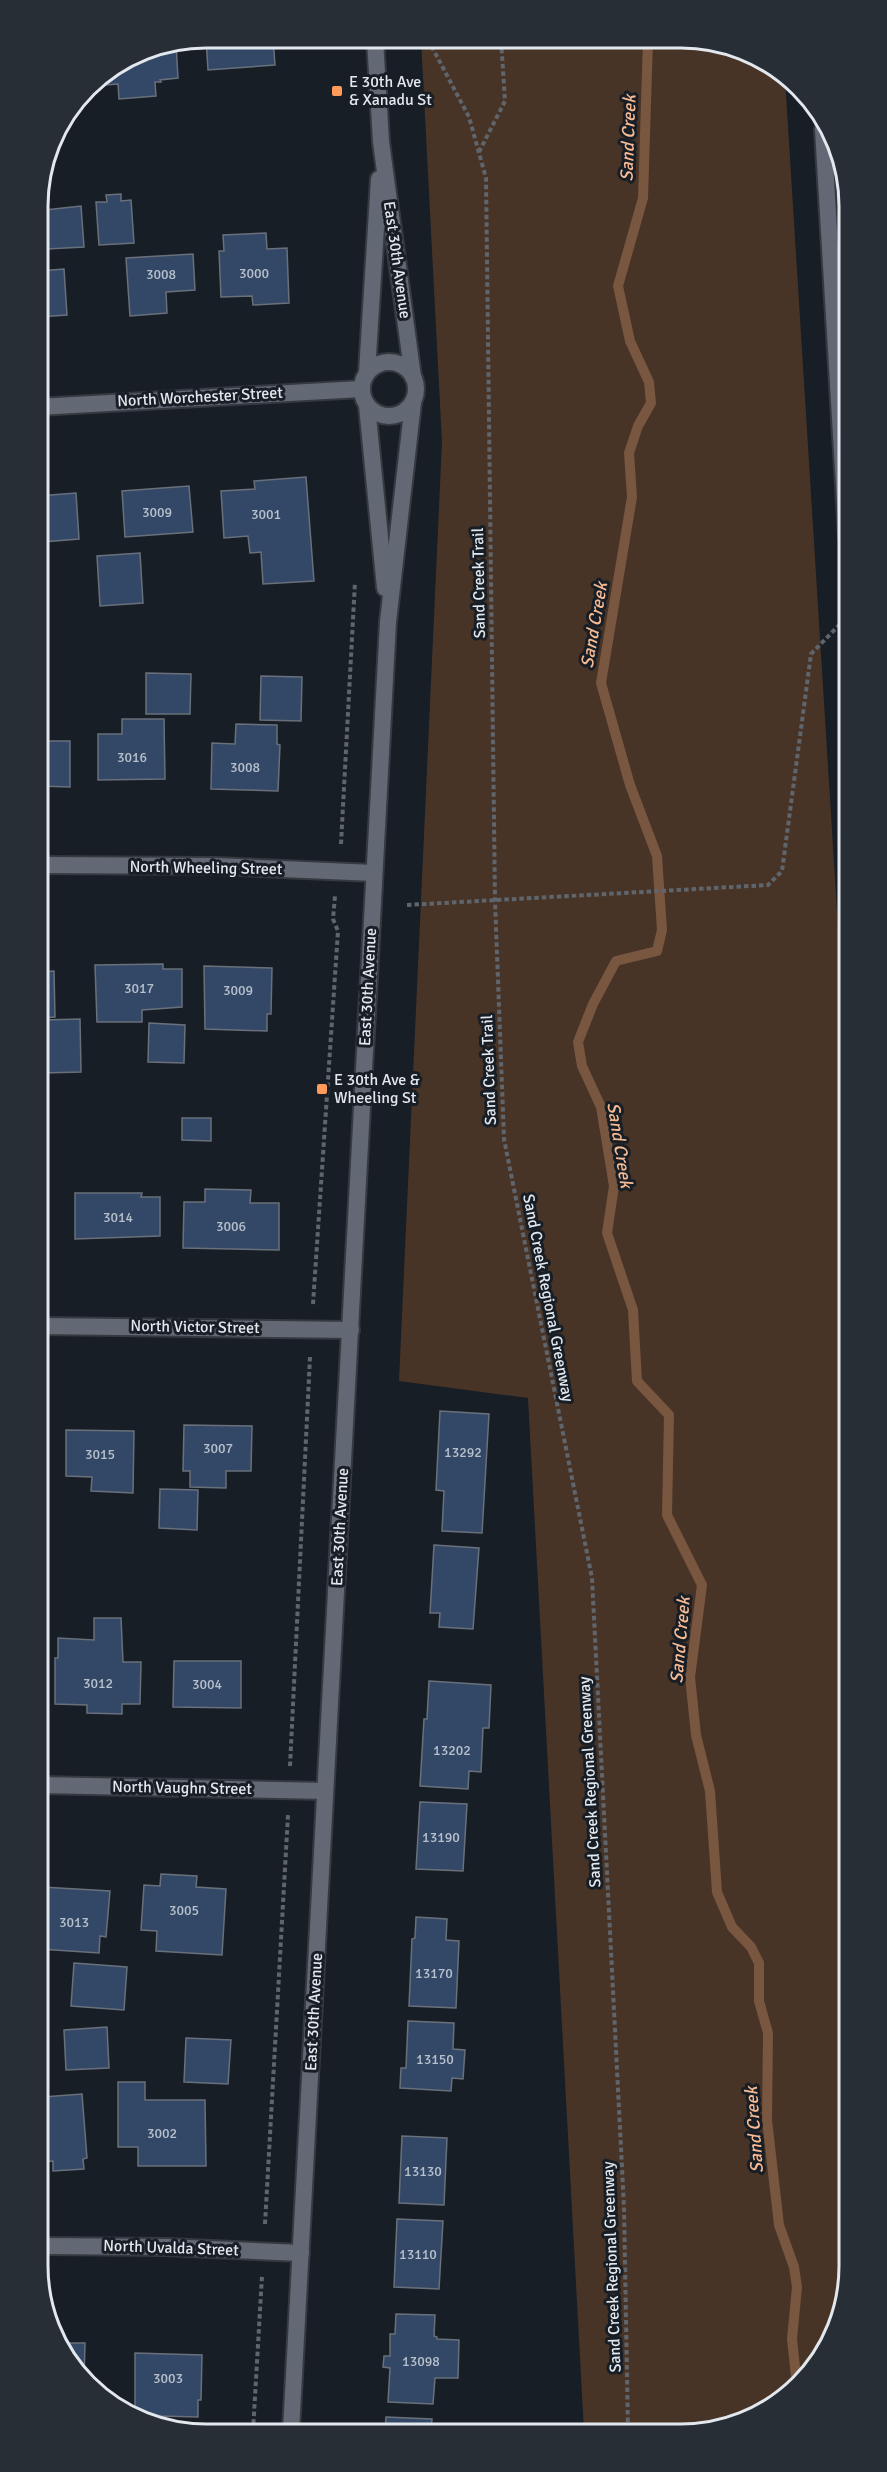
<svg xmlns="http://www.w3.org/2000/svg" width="887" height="2472" viewBox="0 0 887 2472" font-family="Signika,sans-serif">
<rect width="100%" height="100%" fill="#181e26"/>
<polygon fill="#483427" points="421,39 714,41 785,79 847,1071 849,2276 837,2330 808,2377 765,2412 714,2431 584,2431 528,1398 399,1381 442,442"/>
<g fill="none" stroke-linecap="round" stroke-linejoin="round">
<polyline stroke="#79563f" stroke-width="10" points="648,40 643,198 618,286 630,341 649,382 651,403 638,426 629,453 632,497 601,683 630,785 657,856 662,930 657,951 616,961 593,1004 578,1042 582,1066 601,1107 614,1186 607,1233 633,1310 637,1381 669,1415 667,1515 702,1585 690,1677 696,1735 710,1791 717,1892 732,1927 751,1947 759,1963 759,2001 768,2033 767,2120 779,2225 794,2267 797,2287 792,2339 797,2386"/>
</g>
<g fill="#334866" stroke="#69707b" stroke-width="1.5">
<polygon points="206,38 273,38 275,65 208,70"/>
<polygon points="176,43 178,78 160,80 161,82 155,82 156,96 119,99 118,84 94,86 95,80 142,50"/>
<polygon points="121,194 121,201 131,200 134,243 99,245 96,202 107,202 106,195"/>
<polygon points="81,206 84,247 47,249 45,210"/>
<polygon points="266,233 267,249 287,248 289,303 253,305 252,296 221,297 219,251 224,251 223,235"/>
<polygon points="193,254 195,290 166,292 167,313 130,316 126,258"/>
<polygon points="64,269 67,315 38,317 38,271"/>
<polygon points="306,477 314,581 263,584 261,552 250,553 248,536 224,538 221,491 255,489 254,481"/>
<polygon points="189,486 193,532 125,537 122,491"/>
<polygon points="76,493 79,539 42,542 43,556 38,556 38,496"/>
<polygon points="140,553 143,603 100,606 97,556"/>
<polygon points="146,673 191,674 190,714 146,714"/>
<polygon points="261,676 302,677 301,721 260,720"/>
<polygon points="122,719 164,719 165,779 98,780 98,734 122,734"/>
<polygon points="236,724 277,725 277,744 280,745 278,791 211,789 212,743 235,744"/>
<polygon points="39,741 70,741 70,787 39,786"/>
<polygon points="163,964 163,969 182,969 182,1007 142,1010 142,1022 97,1022 95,965"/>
<polygon points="204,966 272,968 271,1014 267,1014 267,1031 205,1029"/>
<polygon points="54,971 55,1017 41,1018 41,1039 39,1039 39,972"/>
<polygon points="80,1019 81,1072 43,1073 42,1020"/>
<polygon points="149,1023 185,1025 184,1063 148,1062"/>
<polygon points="182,1118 211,1118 211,1141 182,1140"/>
<polygon points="205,1189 251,1190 250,1203 279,1203 279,1250 183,1248 184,1202 205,1202"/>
<polygon points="75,1193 142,1193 141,1197 160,1197 160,1236 75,1239"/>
<polygon points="440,1411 489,1414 482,1533 442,1531 444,1491 436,1490"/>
<polygon points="184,1425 252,1426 251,1471 226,1471 226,1488 190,1487 190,1471 183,1471"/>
<polygon points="66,1430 134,1431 133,1493 91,1491 92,1477 66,1476"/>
<polygon points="160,1489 198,1490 197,1530 159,1528"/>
<polygon points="434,1545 479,1548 473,1629 439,1627 440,1613 430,1613"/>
<polygon points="94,1618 121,1618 123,1662 141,1662 140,1704 122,1704 122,1714 87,1713 87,1705 55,1704 55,1658 58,1658 58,1638 94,1640"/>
<polygon points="174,1661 241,1661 241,1708 173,1707"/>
<polygon points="429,1681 491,1685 489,1728 483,1728 481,1772 469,1771 468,1789 420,1786 424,1719 427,1719"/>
<polygon points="420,1802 467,1804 463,1871 416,1869"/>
<polygon points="161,1874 197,1876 196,1887 226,1889 222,1955 156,1951 157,1931 141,1930 144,1885 160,1886"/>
<polygon points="42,1887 110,1891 106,1937 100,1936 99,1953 40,1949"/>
<polygon points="416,1917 447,1919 446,1940 459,1941 456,2008 409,2006 412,1939 415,1938"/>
<polygon points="74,1963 127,1967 124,2010 71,2006"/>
<polygon points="408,2021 454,2023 453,2049 465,2050 463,2079 452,2078 451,2091 400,2088 401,2068 406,2068"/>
<polygon points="107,2027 109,2068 66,2070 64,2030"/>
<polygon points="186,2038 231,2040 228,2084 184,2082"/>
<polygon points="118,2082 145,2082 145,2100 205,2100 206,2166 138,2166 138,2147 118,2147"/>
<polygon points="82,2094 87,2158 83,2159 84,2169 53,2171 53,2161 41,2162 41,2116 44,2116 43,2097"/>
<polygon points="402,2136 447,2138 444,2205 399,2203"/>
<polygon points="397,2219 443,2221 439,2289 394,2287"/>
<polygon points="396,2314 435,2315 434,2336 437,2337 437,2339 459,2340 458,2378 435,2378 433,2404 388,2402 390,2368 383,2367 384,2356 390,2356 390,2334 395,2334"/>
<polygon points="64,2343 85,2343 84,2380"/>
<polygon points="135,2353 202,2355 201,2400 198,2400 198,2417 160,2416 160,2419 151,2419 135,2411"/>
<polygon points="386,2417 432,2419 431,2431 385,2431"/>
</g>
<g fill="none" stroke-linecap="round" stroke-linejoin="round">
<defs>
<g id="minor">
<polyline points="823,129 847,537"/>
<polyline points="38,407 361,389"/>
<polyline points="39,865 216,866 374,873"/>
<polyline points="39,1326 351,1330"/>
<polyline points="40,1785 325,1791"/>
<polyline points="41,2246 167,2247 301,2253"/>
</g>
<g id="tertiary">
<polyline points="375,39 381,142 413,377"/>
<circle cx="389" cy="389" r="27"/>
<polyline points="367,372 379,179"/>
<polyline points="367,406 385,588"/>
<polyline points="291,2431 388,622 413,403"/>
</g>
</defs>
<use href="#minor" stroke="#353940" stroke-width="20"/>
<use href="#tertiary" stroke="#353940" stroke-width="20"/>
<g stroke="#5f656c" stroke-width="4" stroke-dasharray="4.5 3" stroke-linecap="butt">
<polyline points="430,39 433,49 469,117 486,178 495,901 504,1139 592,1578 624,2207 628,2431"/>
<polyline points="479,152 505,101 501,39"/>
<polyline points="341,844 355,582"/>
<polyline points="407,905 768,885 782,871 811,654 847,617"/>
<polyline points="313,1304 338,931 333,919 335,896"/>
<polyline points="290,1766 310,1357"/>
<polyline points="265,2224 288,1815"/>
<polyline points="253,2431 262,2276"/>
</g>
<use href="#minor" stroke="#626974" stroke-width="16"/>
<use href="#tertiary" stroke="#626974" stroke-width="16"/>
</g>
<g fill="#fe9b58" stroke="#181e26" stroke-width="2">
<rect x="331" y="85" width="12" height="12" rx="3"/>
<rect x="316" y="1083" width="12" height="12" rx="3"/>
</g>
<g text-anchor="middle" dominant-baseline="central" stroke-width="6" stroke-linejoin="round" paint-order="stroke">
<g font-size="14" fill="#b7c0cc">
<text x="254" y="273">3000</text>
<text x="161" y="274">3008</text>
<text x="157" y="512">3009</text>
<text x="266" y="514">3001</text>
<text x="132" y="757">3016</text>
<text x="245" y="767">3008</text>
<text x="139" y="988">3017</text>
<text x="238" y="990">3009</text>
<text x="118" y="1217">3014</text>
<text x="231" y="1226">3006</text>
<text x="218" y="1448">3007</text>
<text x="463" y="1452">13292</text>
<text x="100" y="1454">3015</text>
<text x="98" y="1683">3012</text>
<text x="207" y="1684">3004</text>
<text x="452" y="1750">13202</text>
<text x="441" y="1837">13190</text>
<text x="184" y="1910">3005</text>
<text x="74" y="1922">3013</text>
<text x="434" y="1973">13170</text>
<text x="435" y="2059">13150</text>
<text x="162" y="2133">3002</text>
<text x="423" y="2171">13130</text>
<text x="418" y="2254">13110</text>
<text x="421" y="2361">13098</text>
<text x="168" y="2378">3003</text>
</g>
<g font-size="16" fill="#e3e8ee" stroke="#181e26" text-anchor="start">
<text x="349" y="82">E 30th Ave<tspan x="349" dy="18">&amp; Xanadu St</tspan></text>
<text x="334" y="1080">E 30th Ave &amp;<tspan x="334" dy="18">Wheeling St</tspan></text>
</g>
<g font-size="16" fill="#e3e8ee" stroke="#181e26">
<text transform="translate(397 260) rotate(82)">East 30th Avenue</text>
<text transform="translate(200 397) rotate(-3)">North Worchester Street</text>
<text transform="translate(479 583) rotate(-91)">Sand Creek Trail</text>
<text transform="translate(206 868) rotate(1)">North Wheeling Street</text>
<text transform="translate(368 987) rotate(-87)">East 30th Avenue</text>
<text transform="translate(489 1070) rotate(-92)">Sand Creek Trail</text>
<text transform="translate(548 1298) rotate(79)">Sand Creek Regional Greenway</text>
<text transform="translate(195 1327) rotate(1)">North Victor Street</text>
<text transform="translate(340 1527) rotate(-87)">East 30th Avenue</text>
<text transform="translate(590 1782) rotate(-93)">Sand Creek Regional Greenway</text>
<text transform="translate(182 1788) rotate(1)">North Vaughn Street</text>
<text transform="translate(314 2012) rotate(-87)">East 30th Avenue</text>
<text transform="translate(171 2248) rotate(2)">North Uvalda Street</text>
<text transform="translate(612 2267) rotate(-92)">Sand Creek Regional Greenway</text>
</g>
<g font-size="18" font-style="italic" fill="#f7ba93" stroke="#181e26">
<text transform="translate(628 138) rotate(-88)">Sand Creek</text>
<text transform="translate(594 625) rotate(-80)">Sand Creek</text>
<text transform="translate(620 1145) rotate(81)">Sand Creek</text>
<text transform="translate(680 1640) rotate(-85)">Sand Creek</text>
<text transform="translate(754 2130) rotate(-94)">Sand Creek</text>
</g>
</g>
<path d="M0 0H887V2472H0ZM206 48H681A158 158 0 0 1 839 206V2266A158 158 0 0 1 681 2424H206A158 158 0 0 1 48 2266V206A158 158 0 0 1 206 48Z" fill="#282e36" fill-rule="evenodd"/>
<path fill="none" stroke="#e3e8ee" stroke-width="3" d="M206 48H681A158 158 0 0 1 839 206V2266A158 158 0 0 1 681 2424H206A158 158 0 0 1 48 2266V206A158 158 0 0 1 206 48Z"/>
</svg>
